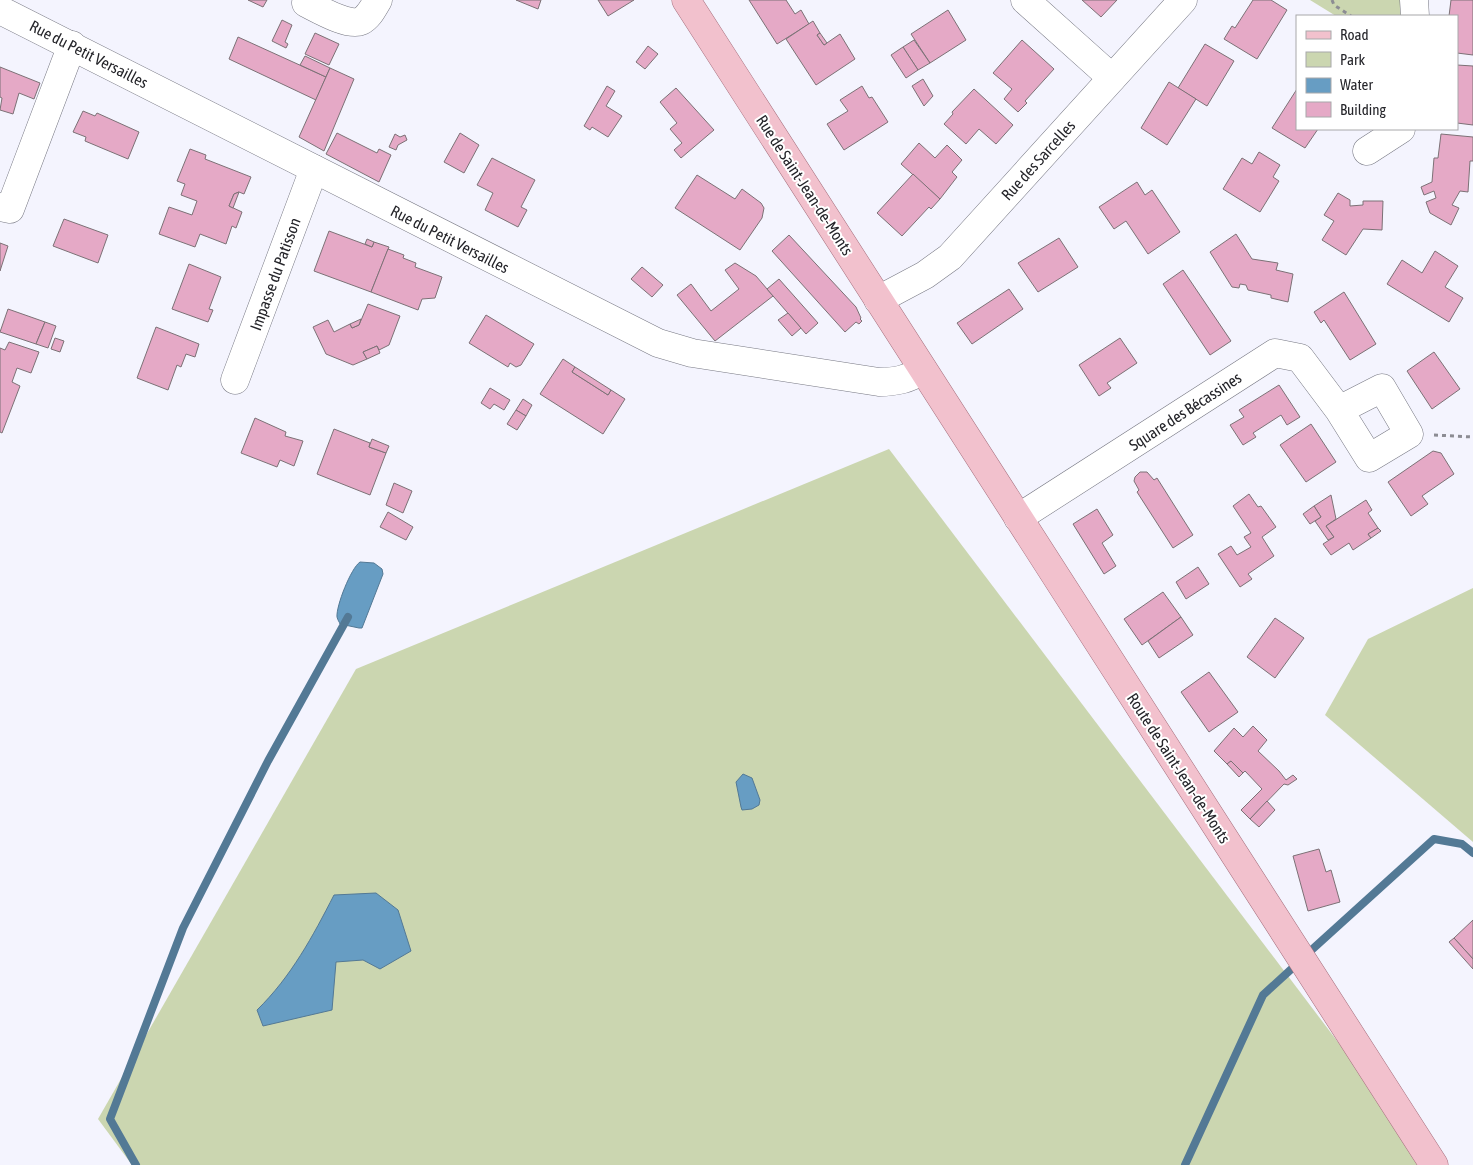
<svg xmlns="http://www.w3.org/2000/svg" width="1473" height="1165" viewBox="0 0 1473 1165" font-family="'Asap Condensed',sans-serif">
<rect width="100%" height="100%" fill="#f4f4fe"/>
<g fill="#cbd6b0">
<polygon points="1310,0 1404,0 1405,16 1336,16"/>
<polygon points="889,449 1431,1165 132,1165 98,1119 356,669"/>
<polygon points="1473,588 1473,842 1325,715 1368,639"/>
</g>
<g fill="#679dc3" stroke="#537995">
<path d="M360 562 374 563 382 569 383 574 362 628H359L340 624C339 621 338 621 337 617 336 606 351 568 360 562Z"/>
<polygon points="743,774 752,778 760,800 759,805 752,809 742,810 741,807 736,782"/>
<path d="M376 893 398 910 411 951 380 969 363 960 336 962 332 1010 263 1026 257 1010C291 977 313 936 334 895Z"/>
</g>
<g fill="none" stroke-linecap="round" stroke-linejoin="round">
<g stroke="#537995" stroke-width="8">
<polyline points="1306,955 1434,839 1462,844 1473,853"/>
<polyline points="136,1165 110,1119 183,928 268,761 348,617"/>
<polyline points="1185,1165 1263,995 1298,963"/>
</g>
</g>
<g fill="#e5a9c6" stroke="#7c7176">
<polygon points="248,0 267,0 263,7"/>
<polygon points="516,0 541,0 538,9"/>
<polygon points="598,0 634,0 608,16"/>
<polygon points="749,0 786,0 795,14 801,10 809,24 777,44"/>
<polygon points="1082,0 1117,0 1101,17"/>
<polygon points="1253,0 1271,0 1287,10 1257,59 1224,39 1232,26 1235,28"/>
<polygon points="1451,0 1473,0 1473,55 1457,53 1457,16 1449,16"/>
<polygon points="948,10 966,40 930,63 911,34"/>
<polygon points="282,20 292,25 285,42 288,44 286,48 272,41"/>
<polygon points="813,21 820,33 817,35 824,45 840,34 855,59 816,85 786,39"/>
<polygon points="315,33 339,44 329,65 305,54"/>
<polygon points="820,33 827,43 824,45 817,35"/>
<polygon points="238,37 326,77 316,100 229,59"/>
<polygon points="914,40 930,63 918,70 903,47"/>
<polygon points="1022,40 1054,69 1025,101 1027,103 1018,112 1004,99 1012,89 993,73"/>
<polygon points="1205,44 1234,61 1207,106 1178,88"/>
<polygon points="648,46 658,54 645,69 636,62"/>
<polygon points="903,47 918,70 906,78 891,55"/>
<polygon points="305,56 330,68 326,77 300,65"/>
<polygon points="1457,65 1473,66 1473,125 1457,123"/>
<polygon points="0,67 40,83 34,99 19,93 13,114 0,110 2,98 0,97"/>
<polygon points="330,68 354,79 324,151 299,137"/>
<polygon points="923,79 933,96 924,106 912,86"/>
<polygon points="1169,82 1196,99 1167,145 1141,128"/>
<polygon points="607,86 615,91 606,106 622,116 608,137 592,127 590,130 584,126"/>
<polygon points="862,86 869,98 872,97 888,122 844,150 827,124 848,111 840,100"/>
<polygon points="676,88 714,130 681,158 674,150 682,143 670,129 677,123 660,102"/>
<polygon points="974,89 1013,125 996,144 979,129 966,144 944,124 953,114 952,112"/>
<polygon points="1297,89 1297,129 1318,129 1305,148 1272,128"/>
<polygon points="83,111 95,116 97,113 139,132 128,159 85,141 86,137 73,132"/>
<polygon points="337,133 377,153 379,149 391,155 379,182 326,154"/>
<polygon points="460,133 479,145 464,173 444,162"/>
<polygon points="395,134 400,137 405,135 407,140 398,145 396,150 389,147"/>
<polygon points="1441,134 1473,137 1473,161 1470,161 1468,192 1460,191 1452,205 1459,208 1451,225 1430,213 1426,202 1436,198 1434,191 1424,195 1421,187 1432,182 1434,158 1438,158"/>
<polygon points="919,143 935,158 947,145 962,160 952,172 957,177 940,199 901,164"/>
<polygon points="190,149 206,155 205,159 251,177 244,194 239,192 234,194 229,206 242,212 236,228 232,226 226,244 200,234 195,247 159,234 169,207 192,215 197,201 181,195 185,184 177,181"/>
<polygon points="1259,152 1280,165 1273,177 1279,181 1260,212 1223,189 1242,158 1252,164"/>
<polygon points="492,158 535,180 521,207 527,210 518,227 485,210 493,193 477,185"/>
<polygon points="913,174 940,199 931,209 929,207 902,236 877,213"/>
<polygon points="697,175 735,199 742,189 761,203 764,208 762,218 740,250 675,208"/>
<polygon points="1137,182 1145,195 1152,190 1180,232 1148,254 1126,221 1114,229 1099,207"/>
<polygon points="239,192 233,208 229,206 234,194"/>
<polygon points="1338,193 1350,200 1350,206 1363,205 1363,201 1383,201 1382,230 1363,229 1346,255 1322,240 1334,221 1324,215"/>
<polygon points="64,219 108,235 98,263 53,246"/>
<polygon points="329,231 372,247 374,242 389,247 371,292 314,271"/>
<polygon points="1236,234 1252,259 1278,263 1276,270 1293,274 1288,302 1271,298 1271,295 1248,290 1246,285 1240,284 1239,288 1232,287 1210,252"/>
<polygon points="789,235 856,307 861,318 860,319 862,321 859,324 856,322 845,332 772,251"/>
<polygon points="1059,238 1078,267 1038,292 1018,263"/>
<polygon points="367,239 374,242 372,247 365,244"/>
<polygon points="0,243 8,246 0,271"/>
<polygon points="388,249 404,255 403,258 416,263 415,267 442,277 435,298 422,299 418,310 371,292"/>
<polygon points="1435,251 1458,266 1445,287 1463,298 1449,322 1387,284 1402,260 1422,273"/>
<polygon points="735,263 756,276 773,296 715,341 677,295 691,284 711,311 739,289 725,270"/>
<polygon points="189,264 221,277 209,309 213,310 208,322 172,309"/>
<polygon points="642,267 663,285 652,297 631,279"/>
<polygon points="1183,270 1231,341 1210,355 1163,284"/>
<polygon points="779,279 818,323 806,334 767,289"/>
<polygon points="1009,289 1023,309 972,344 957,323"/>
<polygon points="1344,292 1376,344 1350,360 1324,320 1321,323 1314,312"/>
<polygon points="368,304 400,316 389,345 379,350 377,346 363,352 367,359 353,365 326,354 313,327 328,320 334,332 350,324 352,328 359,325"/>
<polygon points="8,309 45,322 36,344 0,332"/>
<polygon points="788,313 801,328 792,336 778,320"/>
<polygon points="486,315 534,344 521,365 516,367 510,363 508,367 469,343"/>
<polygon points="361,319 359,325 352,328 350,324"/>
<polygon points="45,322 56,326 48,348 36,344"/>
<polygon points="156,327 199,344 195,357 186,354 181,367 177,365 168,390 137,378"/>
<polygon points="55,338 64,341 60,352 51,349"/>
<polygon points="1120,338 1137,363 1107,383 1111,388 1099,396 1079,365"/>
<polygon points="9,342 39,352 31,373 17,368 12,382 20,386 2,433 0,432 0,348 5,350"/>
<polygon points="377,346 380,353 367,359 363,352"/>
<polygon points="1434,352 1460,389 1432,409 1407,371"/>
<polygon points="563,359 575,367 572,372 608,395 611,390 625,399 603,434 540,394"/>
<polygon points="575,367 611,390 608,395 572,372"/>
<polygon points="1279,385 1300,417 1287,425 1281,415 1253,433 1256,437 1243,445 1230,425 1244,417 1239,410"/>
<polygon points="490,388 510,400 504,410 494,404 490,409 481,403"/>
<polygon points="523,399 532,405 526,416 516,410"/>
<polygon points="516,410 526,416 517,430 507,424"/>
<polygon points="255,418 286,432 285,436 303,441 294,466 280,460 277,467 241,453"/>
<polygon points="1311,424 1336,462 1306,482 1280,445"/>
<polygon points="334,429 370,443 369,447 386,453 370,495 317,474"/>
<polygon points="372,439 389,446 386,453 369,447"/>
<polygon points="1433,451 1441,453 1454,474 1422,496 1428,504 1411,516 1388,482"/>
<polygon points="1140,472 1147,472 1154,480 1157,478 1193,535 1173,548 1137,492 1139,490 1134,481 1135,477"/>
<polygon points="394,483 412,491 403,513 386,505"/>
<polygon points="1249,494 1258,507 1261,506 1276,527 1262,537 1274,556 1248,574 1252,579 1240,587 1218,554 1231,546 1237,555 1251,547 1244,537 1251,533 1233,506"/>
<polygon points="1331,495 1336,519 1326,526 1334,537 1328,540 1315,521 1321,517 1314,506"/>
<polygon points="1366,500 1372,510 1368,513 1378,528 1368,534 1371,538 1353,550 1349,543 1331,555 1323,544 1334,537 1326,526"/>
<polygon points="1314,506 1321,517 1310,524 1303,514"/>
<polygon points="1097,509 1113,535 1102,543 1116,566 1104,574 1073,524"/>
<polygon points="388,512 413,527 406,540 380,527"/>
<polygon points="1378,528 1381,531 1371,538 1368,534"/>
<polygon points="1198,567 1209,584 1186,599 1176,582"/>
<polygon points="1163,592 1181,617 1142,645 1124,619"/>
<polygon points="1181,617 1193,635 1159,658 1148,641"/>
<polygon points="1275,618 1304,638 1275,678 1247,657"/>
<polygon points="1209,672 1238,712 1209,732 1181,692"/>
<polygon points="1253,726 1267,740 1258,751 1279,771 1286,780 1293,775 1297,779 1288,785 1284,784 1250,819 1241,810 1262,789 1245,771 1243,773 1231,761 1227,764 1214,751 1234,728 1243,737"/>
<polygon points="1231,761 1243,773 1239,777 1227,764"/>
<polygon points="1267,801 1275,810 1259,827 1250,819"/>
<polygon points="1319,849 1326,872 1331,870 1340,902 1308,911 1293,856"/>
<polygon points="1473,920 1473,959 1454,938"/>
<polygon points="1454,938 1473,959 1473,969 1449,942"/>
</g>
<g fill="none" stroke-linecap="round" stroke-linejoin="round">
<defs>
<g id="minor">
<polyline points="1025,0 1112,78"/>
<polyline points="1414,0 1415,16"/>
<path d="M306 3C318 9 349 27 361 21 369 17 373 8 378 0"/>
<path d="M0 10 658 343 692 353 879 382C897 382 908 379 923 370"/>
<polyline points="1367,151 1401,129"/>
<polyline points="0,207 10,209 72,45"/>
<polyline points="878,300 925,275 950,257 1183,0"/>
<polyline points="235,380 314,169"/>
<polyline points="1018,518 1275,353 1300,358 1339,410 1369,458 1409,434 1382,388 1339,410"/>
</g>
<polyline id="major" points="686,0 1434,1165"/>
</defs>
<use href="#minor" stroke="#777883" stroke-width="29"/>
<use href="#major" stroke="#a5707e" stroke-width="29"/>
<g stroke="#8c8c93" stroke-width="3" stroke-dasharray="4 4" stroke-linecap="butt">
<polyline points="1332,0 1334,5 1351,16"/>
<polyline points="1434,435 1473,437"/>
</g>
<use href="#minor" stroke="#fff" stroke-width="28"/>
<use href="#major" stroke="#f2c1cd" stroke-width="28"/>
</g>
<g text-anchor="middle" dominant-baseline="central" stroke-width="4" stroke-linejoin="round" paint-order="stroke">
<g font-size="16" fill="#25252a" stroke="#fff">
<text transform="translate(89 54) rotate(27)">Rue du Petit Versailles</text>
<text transform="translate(1038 160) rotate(-48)">Rue des Sarcelles</text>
<text transform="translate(805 185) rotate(57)">Rue de Saint-Jean-de-Monts</text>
<text transform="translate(450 239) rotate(27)">Rue du Petit Versailles</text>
<text transform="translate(275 274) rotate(-70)">Impasse du Patisson</text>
<text transform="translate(1185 411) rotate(-33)">Square des Bécassines</text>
<text transform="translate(1179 768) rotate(57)">Route de Saint-Jean-de-Monts</text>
</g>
</g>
<rect x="1296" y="15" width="162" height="115" fill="#ffffff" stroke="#a8a8aa"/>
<rect x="1306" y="31" width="25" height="8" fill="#f2c1cd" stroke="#a8a8aa"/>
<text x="1340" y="40" font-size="15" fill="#25252a">Road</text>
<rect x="1306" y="52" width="25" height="15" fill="#cbd6b0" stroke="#a8a8aa"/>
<text x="1340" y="65" font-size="15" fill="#25252a">Park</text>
<rect x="1306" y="78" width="25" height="15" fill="#679dc3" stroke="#a8a8aa"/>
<text x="1340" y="90" font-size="15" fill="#25252a">Water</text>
<rect x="1306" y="102" width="25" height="15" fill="#e5a9c6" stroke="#a8a8aa"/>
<text x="1340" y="115" font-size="15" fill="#25252a">Building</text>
</svg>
